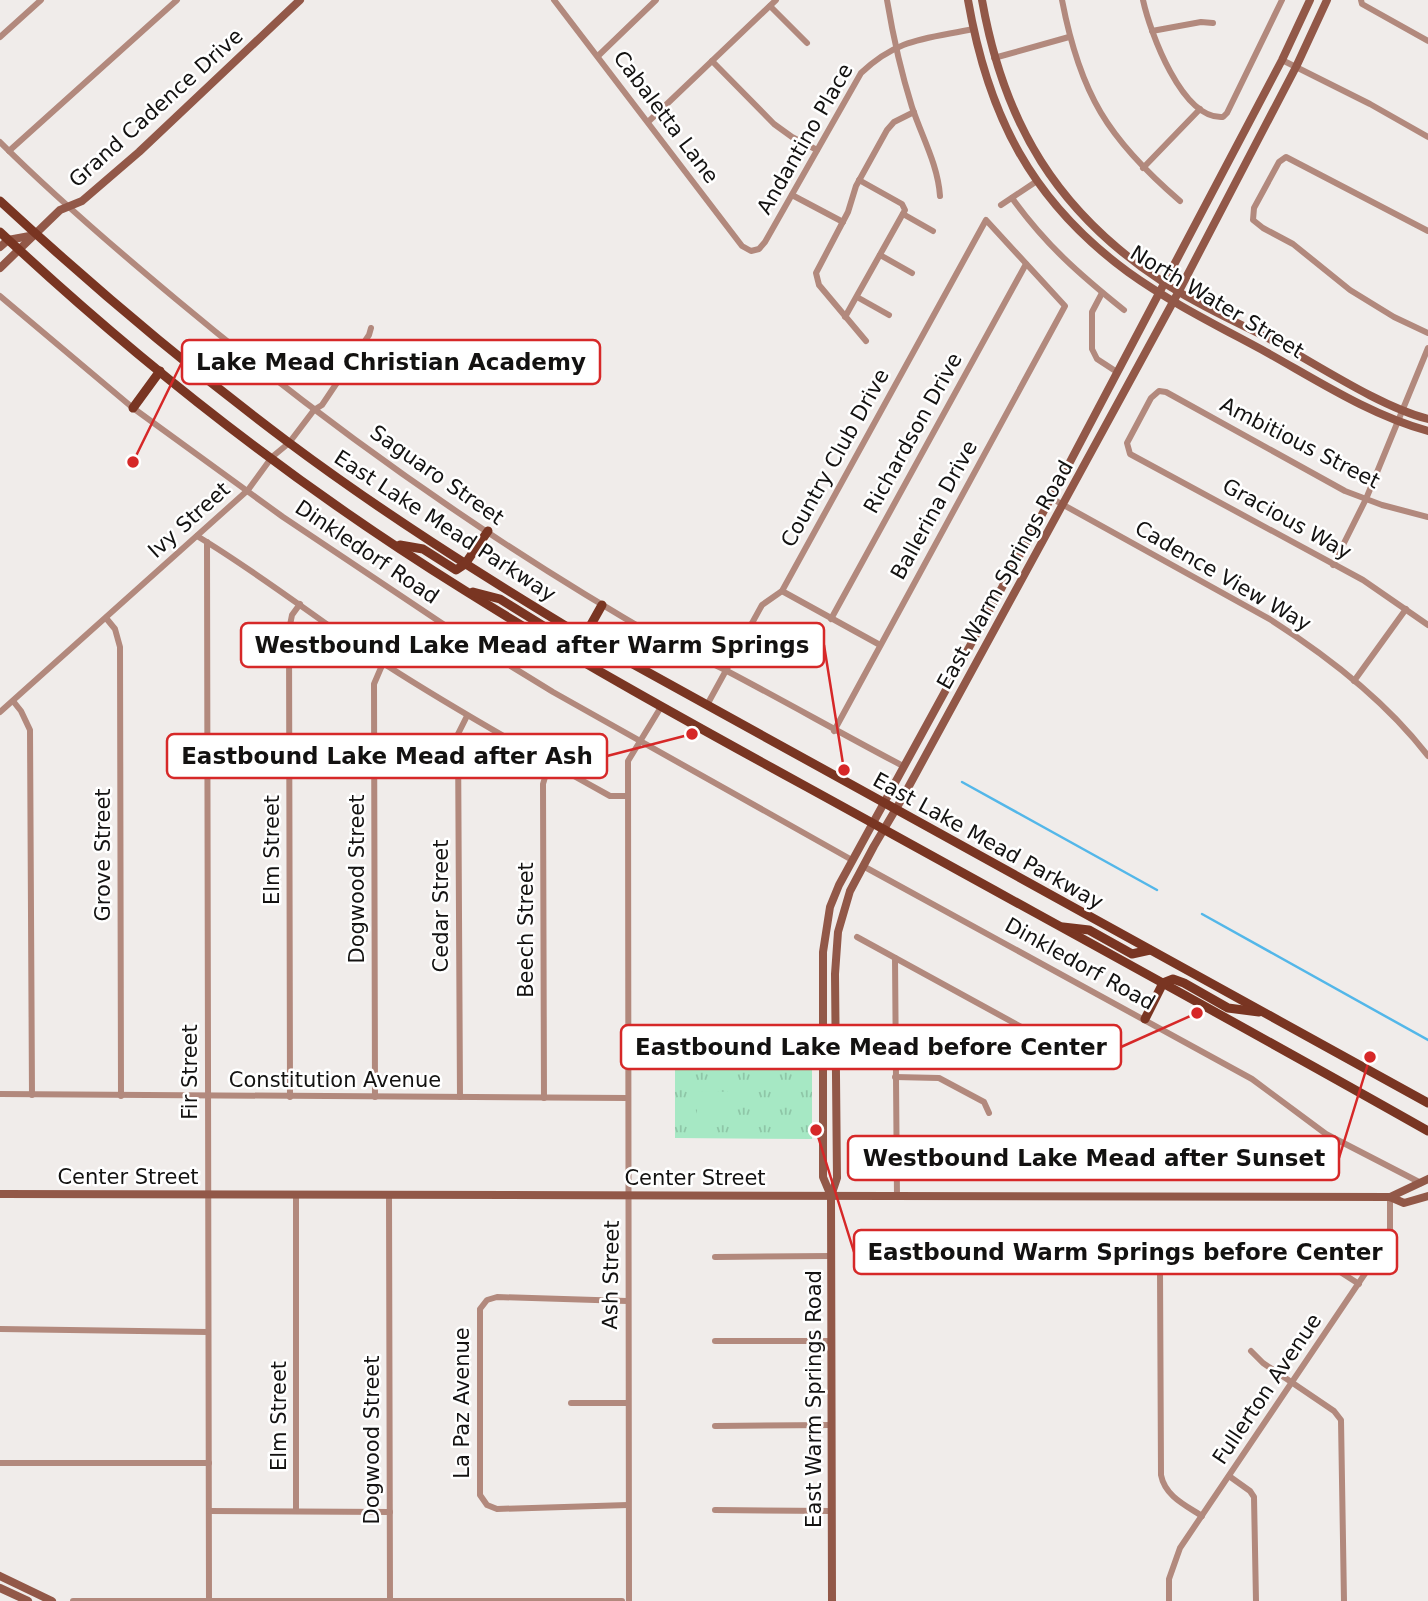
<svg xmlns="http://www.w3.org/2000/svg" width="1428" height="1601" viewBox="0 0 1428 1601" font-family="'DejaVu Sans',sans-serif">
<defs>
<pattern id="grass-tufts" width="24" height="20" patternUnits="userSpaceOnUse" patternTransform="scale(1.75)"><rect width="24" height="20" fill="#a6e8c4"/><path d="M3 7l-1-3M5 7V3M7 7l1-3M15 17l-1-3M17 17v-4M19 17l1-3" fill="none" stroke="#8ec6a7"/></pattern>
</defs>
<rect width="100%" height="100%" fill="#f0ecea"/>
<polygon fill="url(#grass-tufts)" points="781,1036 799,1036 804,1041 804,1053 812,1053 812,1139 675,1138 675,1049 730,1045 781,1045"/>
<polygon fill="#a6e8c4" points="697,1091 730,1092 730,1122 702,1122 697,1117"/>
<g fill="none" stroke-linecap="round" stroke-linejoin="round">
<g stroke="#53b7e9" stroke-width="2.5">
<polyline points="962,782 1157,890"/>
<polyline points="1202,914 1428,1040"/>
</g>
<g stroke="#b2897d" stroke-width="6">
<path d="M554 0 742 246 751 251 759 249 765 242 861 73C898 38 925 39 973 29"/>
<path d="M887 0C893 36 901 72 912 107 922 137 938 165 940 196"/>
<path d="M1062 0C1080 94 1108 139 1180 201"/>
<path d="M1143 0C1150 32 1182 120 1223 117L1227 113 1282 0"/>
<polyline points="1361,0 1362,4 1428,41"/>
<polyline points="770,6 807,43"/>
<polyline points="1152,31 1201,22 1213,23"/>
<polyline points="0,37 41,0"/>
<polyline points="598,56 656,0"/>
<polyline points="994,58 1069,37"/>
<polyline points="1282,60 1370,104 1428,137"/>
<polyline points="712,61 774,124 792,137 817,150"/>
<polyline points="648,122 776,0"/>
<path d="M0 142C56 198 117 250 177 300 329 427 491 542 662 640 683 652 706 660 727 671 786 702 844 735 903 766"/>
<polyline points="9,151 177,0"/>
<polyline points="1143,168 1200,109"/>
<polyline points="792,195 843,222"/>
<path d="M1012 198C1046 245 1079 274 1124 310"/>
<polyline points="1001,205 1037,181"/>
<polyline points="903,214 933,231"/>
<polyline points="1428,231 1286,157 1279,162 1254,208 1253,220 1263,228 1293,244 1350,290 1394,317 1428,333"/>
<polyline points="880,255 912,273"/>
<polyline points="1102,293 1092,312 1092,349 1097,359 1117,372"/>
<polyline points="0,296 133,408 283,517 452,630 553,692 852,860"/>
<polyline points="857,297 889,315"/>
<polyline points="845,317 905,210 902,204 859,180"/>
<polyline points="866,341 819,285 816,273 848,212 856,186 887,130 894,122 914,112"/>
<path d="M1051 498 1271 620C1329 657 1386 701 1428 756"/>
<polyline points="1428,517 1382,505 1345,491 1166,392 1159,391 1151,398 1127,443 1130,454 1363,580 1428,625"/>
<path d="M197 536C262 575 322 623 386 665 459 712 534 754 610 796H628"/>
<polyline points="207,542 209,1601"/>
<polyline points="1333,565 1366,499 1428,348"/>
<polyline points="782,591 880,645"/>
<polyline points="106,618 115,629 120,647 121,1096"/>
<polyline points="831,619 1026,264"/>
<polyline points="1354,681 1406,609"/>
<polyline points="13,701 21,711 30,730 32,1095"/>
<polyline points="707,705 762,605 782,591 986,220 1065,306 834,731"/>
<polyline points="0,712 248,490 272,457 289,443 314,410 322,405 369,335 371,328"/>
<polyline points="863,866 1252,1079 1326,1134 1421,1183"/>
<polyline points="857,937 1036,1035 1042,1048"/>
<polyline points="895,958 897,1197"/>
<polyline points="822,1036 895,1036"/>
<polyline points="895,1077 939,1078 984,1102 989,1113"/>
<polyline points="0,1094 628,1098"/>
<polyline points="290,1097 289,630 292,615 300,604"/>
<polyline points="375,1097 374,684 383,663"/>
<polyline points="460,1097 458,734 467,716"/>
<polyline points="544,1098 543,784 546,774 553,764"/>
<polyline points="296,1195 296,1511"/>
<polyline points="389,1195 390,1601"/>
<polyline points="715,1257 831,1256"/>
<polyline points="627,1301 497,1297 487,1300 480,1309 480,1495 487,1505 497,1509 628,1505"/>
<polyline points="0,1329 208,1332"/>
<polyline points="715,1341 831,1341"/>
<polyline points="1251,1351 1263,1363 1334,1411 1341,1420 1344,1601"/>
<polyline points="571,1403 628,1403"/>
<polyline points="715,1426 831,1425"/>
<polyline points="0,1463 209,1463"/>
<polyline points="1229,1476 1250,1491 1254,1497 1256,1601"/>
<polyline points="715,1510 831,1511"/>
<polyline points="209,1511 390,1512"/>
<path d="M1202 1516C1185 1505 1165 1496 1161 1475L1160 1271 1169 1260 1308 1259 1331 1266 1359 1284"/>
<polyline points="73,1601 622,1601"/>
<polyline points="629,1601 628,761 661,707"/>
<polyline points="1169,1601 1169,1579 1180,1548 1385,1244 1390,1229 1390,1197"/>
</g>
<g stroke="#925848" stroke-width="8">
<path d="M968 0C988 115 1031 201 1128 272 1171 303 1220 327 1266 352 1318 381 1370 415 1428 431"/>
<path d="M982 0C1004 124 1057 212 1163 282 1200 307 1242 324 1281 345 1324 369 1382 407 1428 419"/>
<polyline points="0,247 8,240 35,235"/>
<polyline points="0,268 60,210 82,201 139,152 300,0"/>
<polyline points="0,1194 1390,1197 1404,1203 1428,1196"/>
<polyline points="831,1196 823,1177 823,952 830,907 839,885 1051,498 1282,60 1310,0"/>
<polyline points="1390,1197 1428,1179"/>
<polyline points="0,1576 52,1601"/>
<polyline points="0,1588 28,1601"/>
<polyline points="832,1601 831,1196 837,1178 835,974 838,932 850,891 874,846 903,797 1179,291 1296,67 1327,0"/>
</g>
<g stroke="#793522" stroke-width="9">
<path d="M0 201C92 286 188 367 288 442 383 513 483 576 584 637L1428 1103"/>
<path d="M0 232C141 364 300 488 464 590 601 676 744 752 885 830 1066 930 1248 1029 1428 1131"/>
<polyline points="133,408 160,371"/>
<polyline points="400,545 423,549 456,570 465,564 488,531"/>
<polyline points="473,592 500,599 571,643 577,644 584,637 602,605"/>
<polyline points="1063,927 1089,930 1132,954 1150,950"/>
<polyline points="1145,1019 1163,983 1173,979 1184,983 1228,1008 1259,1012"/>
</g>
</g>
<g text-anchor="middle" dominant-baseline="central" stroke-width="5" stroke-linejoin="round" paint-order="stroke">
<g font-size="21" fill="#131211" stroke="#fff">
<text transform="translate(156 108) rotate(-42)">Grand Cadence Drive</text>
<text transform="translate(666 117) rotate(53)">Cabaletta Lane</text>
<text transform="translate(805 139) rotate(-60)">Andantino Place</text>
<text transform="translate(1217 302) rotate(31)">North Water Street</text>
<text transform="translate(913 433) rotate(-61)">Richardson Drive</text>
<text transform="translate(1300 443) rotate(27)">Ambitious Street</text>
<text transform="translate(835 458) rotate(-61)">Country Club Drive</text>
<text transform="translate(437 475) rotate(35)">Saguaro Street</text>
<text transform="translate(934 510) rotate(-61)">Ballerina Drive</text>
<text transform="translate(1287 519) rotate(29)">Gracious Way</text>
<text transform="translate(189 520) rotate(-42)">Ivy Street</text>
<text transform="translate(445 526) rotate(33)">East Lake Mead Parkway</text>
<text transform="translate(367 552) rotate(34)">Dinkledorf Road</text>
<text transform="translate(1005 575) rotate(-61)">East Warm Springs Road</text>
<text transform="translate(1223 576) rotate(30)">Cadence View Way</text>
<text transform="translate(988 841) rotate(29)">East Lake Mead Parkway</text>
<text transform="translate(272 850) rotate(-90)">Elm Street</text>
<text transform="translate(103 855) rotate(-90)">Grove Street</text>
<text transform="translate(357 879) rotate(-90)">Dogwood Street</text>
<text transform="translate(441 906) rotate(-90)">Cedar Street</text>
<text transform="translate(526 930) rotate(-90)">Beech Street</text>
<text transform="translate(1080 964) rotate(29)">Dinkledorf Road</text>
<text transform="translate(190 1072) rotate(-90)">Fir Street</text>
<text x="335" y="1080">Constitution Avenue</text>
<text x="128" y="1177">Center Street</text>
<text x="695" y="1178">Center Street</text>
<text transform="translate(611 1275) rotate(-89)">Ash Street</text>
<text transform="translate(1267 1389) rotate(-56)">Fullerton Avenue</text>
<text transform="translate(814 1399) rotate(-90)">East Warm Springs Road</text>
<text transform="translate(462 1403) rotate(-90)">La Paz Avenue</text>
<text transform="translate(279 1416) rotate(-90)">Elm Street</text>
<text transform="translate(372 1440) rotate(-90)">Dogwood Street</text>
</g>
</g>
<path fill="none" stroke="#d62828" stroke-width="2.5" d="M133 462L182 362M844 770L824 645M692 734L607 756M1197 1013L1121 1047M1370 1057L1339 1158M816 1130L854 1252"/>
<g fill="#d62828" stroke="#fff" stroke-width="2.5">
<circle cx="133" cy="462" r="7"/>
<circle cx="844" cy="770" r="7"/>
<circle cx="692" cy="734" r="7"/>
<circle cx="1197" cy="1013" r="7"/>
<circle cx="1370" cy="1057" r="7"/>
<circle cx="816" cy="1130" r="7"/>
</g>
<g fill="#fff" stroke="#d62828" stroke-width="2.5">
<rect x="182" y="340" width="418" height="44" rx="7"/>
<rect x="241" y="623" width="583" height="44" rx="7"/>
<rect x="167" y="734" width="440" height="44" rx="7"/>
<rect x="621" y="1025" width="500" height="44" rx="7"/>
<rect x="848" y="1136" width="491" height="44" rx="7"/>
<rect x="854" y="1230" width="543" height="44" rx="7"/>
</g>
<g font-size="23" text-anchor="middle" font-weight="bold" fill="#131211">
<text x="391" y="370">Lake Mead Christian Academy</text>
<text x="532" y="653">Westbound Lake Mead after Warm Springs</text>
<text x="387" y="764">Eastbound Lake Mead after Ash</text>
<text x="871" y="1055">Eastbound Lake Mead before Center</text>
<text x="1094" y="1166">Westbound Lake Mead after Sunset</text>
<text x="1125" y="1260">Eastbound Warm Springs before Center</text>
</g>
</svg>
